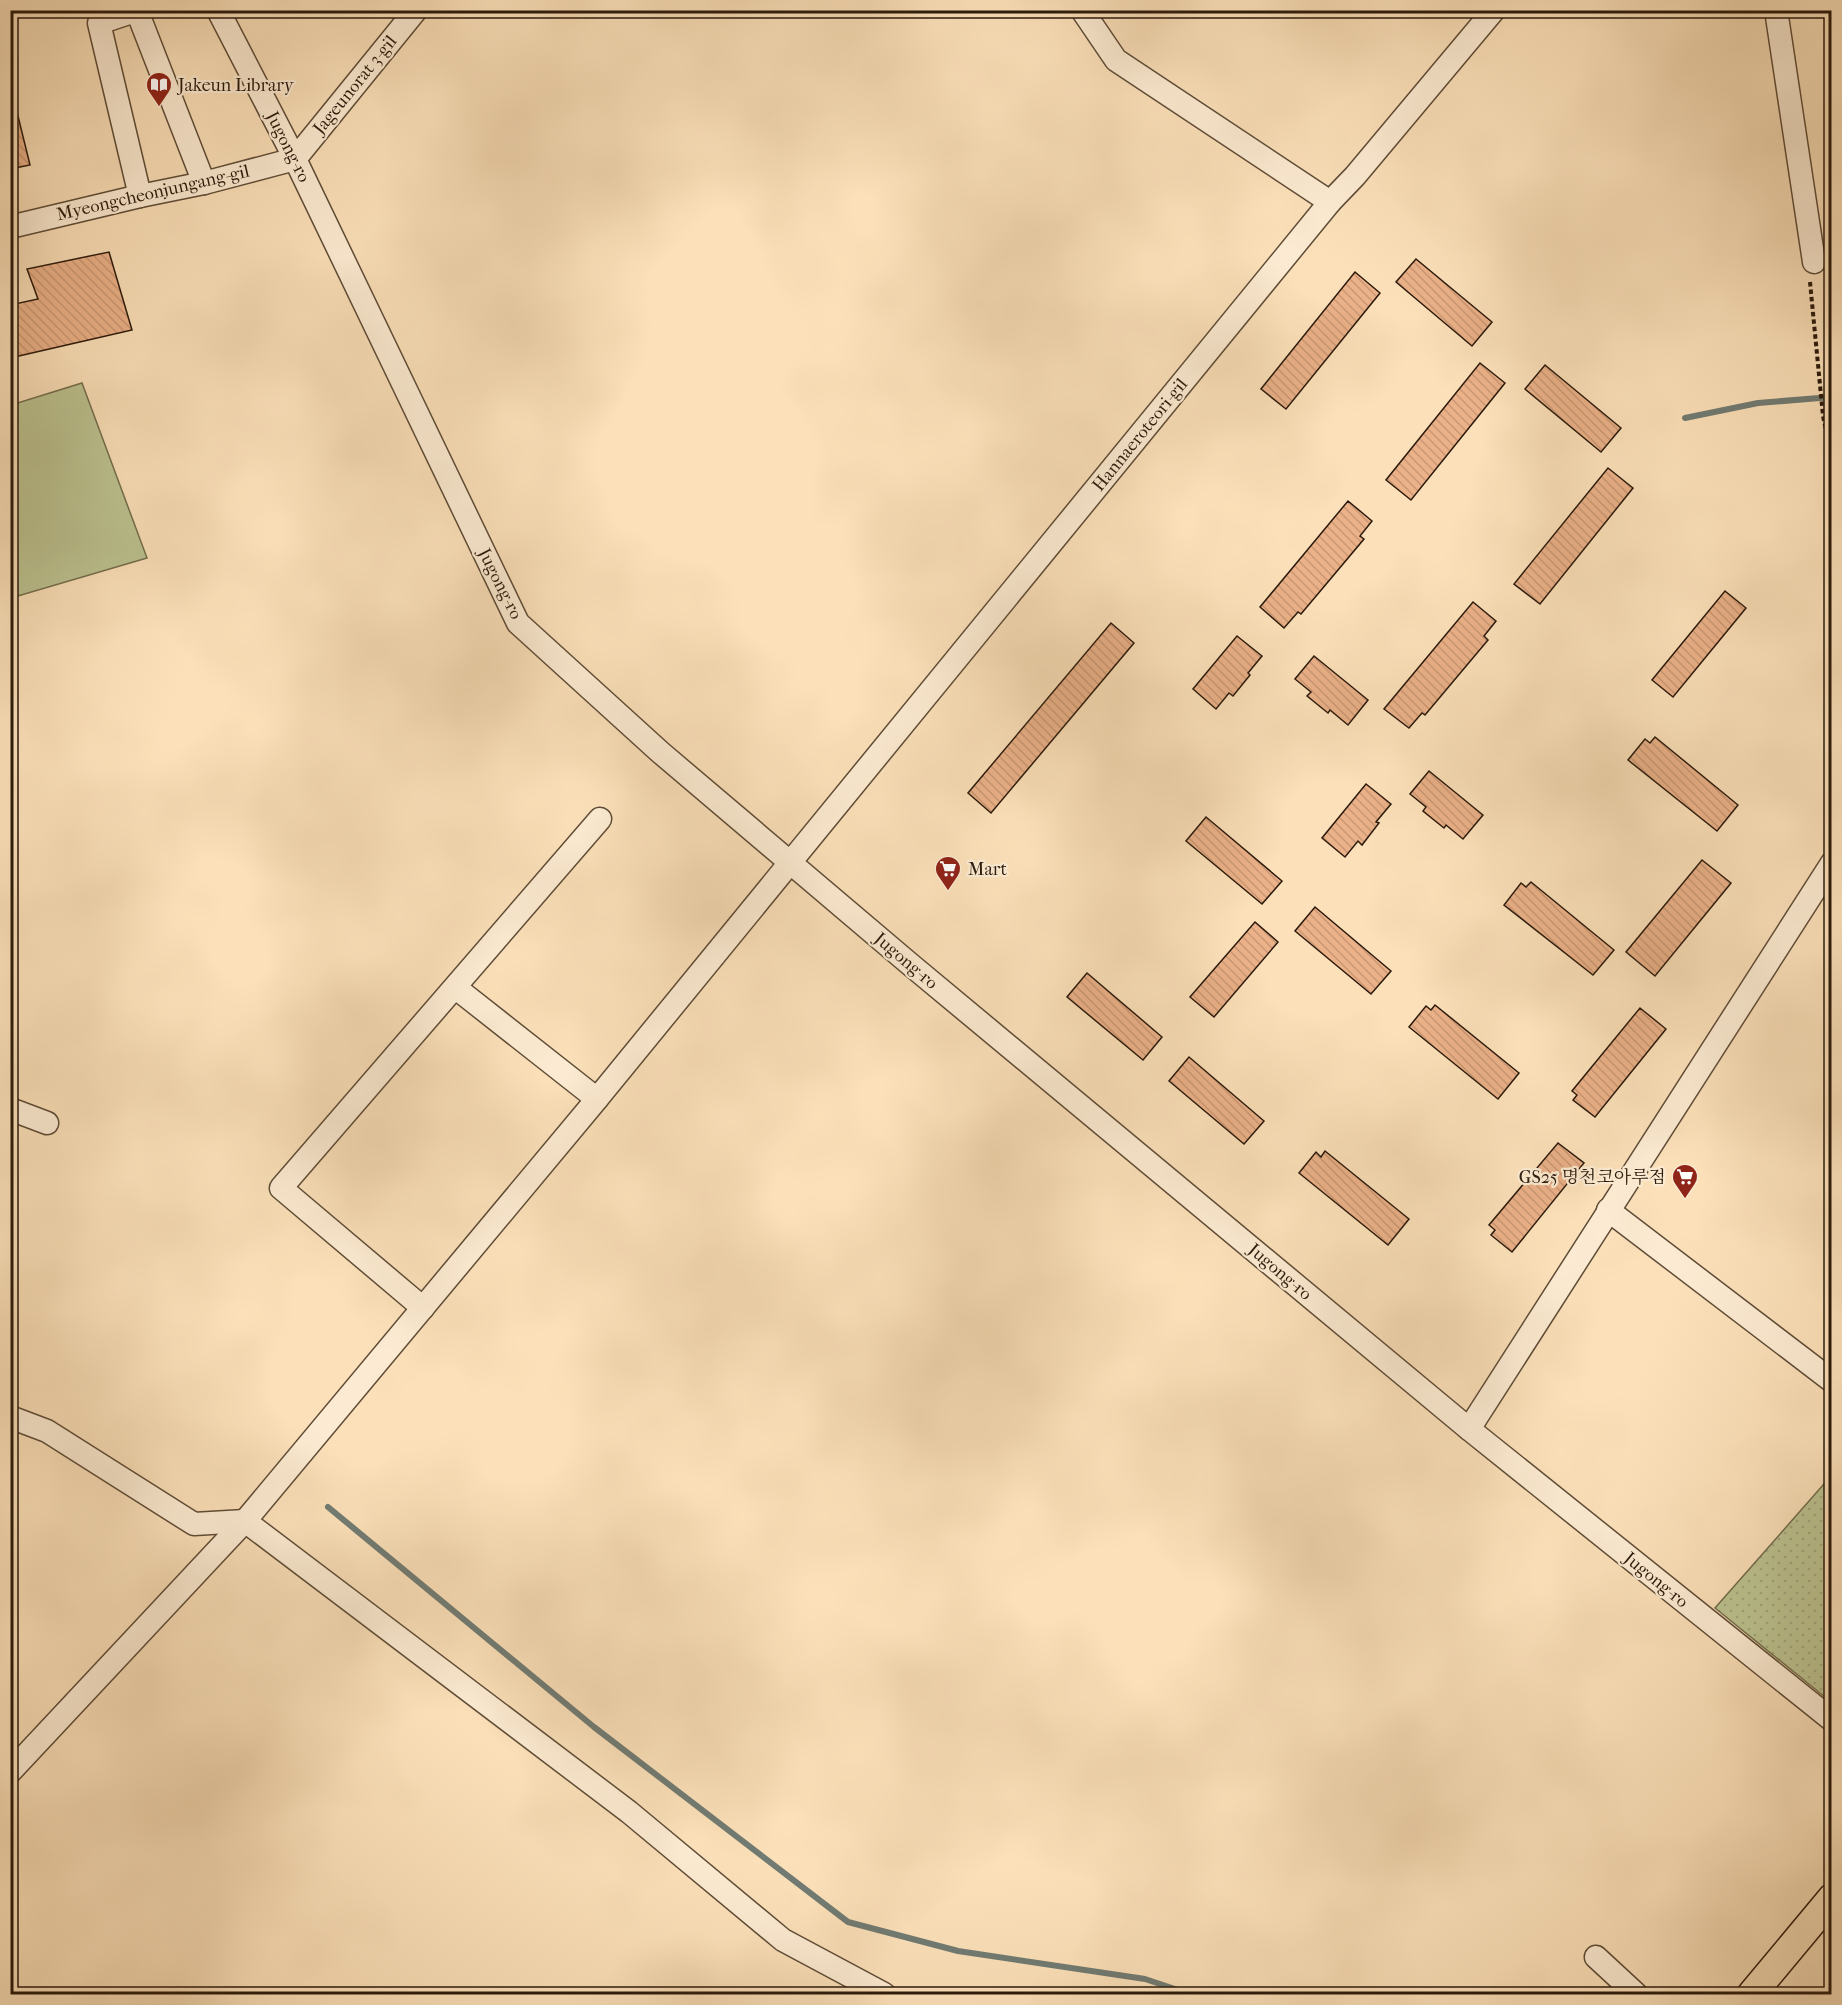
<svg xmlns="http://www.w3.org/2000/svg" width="1842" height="2005" viewBox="0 0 1842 2005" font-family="'IM FELL French Canon','Noto Serif KR',serif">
<defs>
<pattern id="park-dots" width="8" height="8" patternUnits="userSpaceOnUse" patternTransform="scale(1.5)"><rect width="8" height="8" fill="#bcc391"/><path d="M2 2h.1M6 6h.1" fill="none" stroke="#a2a77c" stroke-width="1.8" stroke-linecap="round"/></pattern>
<pattern id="building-back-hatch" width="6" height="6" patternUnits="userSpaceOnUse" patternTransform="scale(1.5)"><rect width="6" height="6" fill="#ebb188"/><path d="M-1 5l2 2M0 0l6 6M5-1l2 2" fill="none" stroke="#ca9874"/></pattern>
</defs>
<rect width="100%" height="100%" fill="#fbe0b9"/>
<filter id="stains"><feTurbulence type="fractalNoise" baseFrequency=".00333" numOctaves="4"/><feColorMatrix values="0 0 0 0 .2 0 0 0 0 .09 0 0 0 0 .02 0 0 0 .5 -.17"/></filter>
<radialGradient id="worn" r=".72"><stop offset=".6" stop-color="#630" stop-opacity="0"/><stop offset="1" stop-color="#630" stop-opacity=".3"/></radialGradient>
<polygon fill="#bcc391" stroke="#746e4e" stroke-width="1.5" points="82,383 147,558 11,598 11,405"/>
<polygon fill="url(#park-dots)" stroke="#746e4e" stroke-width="1.5" points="1831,1476 1831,1702 1715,1608"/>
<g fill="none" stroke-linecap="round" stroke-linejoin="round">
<g stroke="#717b73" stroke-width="6">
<polyline points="1685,418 1758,403 1832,397"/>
<polyline points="328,1507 594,1727 848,1922 958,1951 1145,1979 1190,1994"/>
</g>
</g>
<g fill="url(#building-back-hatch)" stroke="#2b1a0c" stroke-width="1.5">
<polygon points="16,108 30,165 10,169 10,109"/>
<polygon points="109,252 132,330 10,358 10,305 38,299 27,269"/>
<polygon points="1416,259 1492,322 1472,346 1396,282"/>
<polygon points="1355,272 1380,293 1286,409 1261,389"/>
<polygon points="1480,363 1505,383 1411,500 1386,480"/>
<polygon points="1545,365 1621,428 1601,452 1525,389"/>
<polygon points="1608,468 1633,488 1540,604 1514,584"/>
<polygon points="1348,501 1372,521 1360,536 1364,539 1301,614 1298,612 1284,628 1260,607"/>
<polygon points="1725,591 1746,608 1673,697 1652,680"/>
<polygon points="1473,602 1496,621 1484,636 1488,640 1425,715 1422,713 1409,728 1384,709"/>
<polygon points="1111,623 1134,643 991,813 968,793"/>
<polygon points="1237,636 1262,656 1248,673 1250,675 1233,696 1229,693 1216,709 1193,689"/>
<polygon points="1314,656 1368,700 1348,725 1330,710 1328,713 1307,696 1311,692 1295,679"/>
<polygon points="1655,737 1738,805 1717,831 1628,760 1645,739 1650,743"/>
<polygon points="1429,771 1483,815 1463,839 1446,825 1444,828 1423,811 1426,807 1410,794"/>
<polygon points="1366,784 1391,804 1376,822 1379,823 1362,845 1358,841 1345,857 1322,838"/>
<polygon points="1206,817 1282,881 1262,904 1186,841"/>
<polygon points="1702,860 1731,883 1655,976 1626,952"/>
<polygon points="1531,882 1614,950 1593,975 1504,905 1521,883 1526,887"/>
<polygon points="1315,907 1391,971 1371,994 1295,931"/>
<polygon points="1255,922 1278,942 1214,1017 1190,997"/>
<polygon points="1087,973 1162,1037 1143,1060 1067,997"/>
<polygon points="1435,1005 1519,1073 1498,1099 1409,1027 1426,1006 1431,1010"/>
<polygon points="1640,1008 1666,1029 1595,1117 1573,1100 1577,1095 1572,1091"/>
<polygon points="1189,1057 1264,1121 1244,1144 1169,1081"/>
<polygon points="1558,1143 1584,1163 1512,1252 1491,1235 1495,1230 1489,1225"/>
<polygon points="1325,1151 1409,1219 1388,1245 1299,1173 1316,1152 1321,1157"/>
</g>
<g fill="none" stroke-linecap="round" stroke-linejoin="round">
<defs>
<g id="minor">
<polyline points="138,10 99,23 140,196"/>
<polyline points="218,10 295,159 518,623 660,752 911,965 1469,1429 1832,1720"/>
<polyline points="1082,10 1116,60 1330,202"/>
<polyline points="1776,10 1814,262"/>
<polyline points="137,11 204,183"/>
<polyline points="10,227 140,196 204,183 295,159 416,10"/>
<polyline points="456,988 597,1099"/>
<polyline points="10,1109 47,1123"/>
<polyline points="1608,1210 1832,1381"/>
<polyline points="423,1308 281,1188 600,819"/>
<polyline points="10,1417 47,1431 194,1524 245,1521 629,1812 783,1940 884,1994"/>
<polyline points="1469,1429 1832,863"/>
<polyline points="10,1772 245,1521 592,1105 1330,202 1355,176 1494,10"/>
<polyline points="1596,1957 1636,1994"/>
</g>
<polyline id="major" points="1752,1994 1832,1898"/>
</defs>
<use href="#minor" stroke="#5f4c37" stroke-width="25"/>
<use href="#major" stroke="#2b1a0c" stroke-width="31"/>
<polyline stroke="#2b1a0c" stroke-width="4" stroke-dasharray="4.5 3" stroke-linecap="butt" points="1810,282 1823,416 1832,460"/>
<use href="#minor" stroke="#fcebd2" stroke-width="22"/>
<use href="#major" stroke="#fbe0b9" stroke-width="28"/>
</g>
<defs>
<symbol id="library-pin" viewBox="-11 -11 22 30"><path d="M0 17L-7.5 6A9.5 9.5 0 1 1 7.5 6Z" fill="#8f2418" stroke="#fcebd2"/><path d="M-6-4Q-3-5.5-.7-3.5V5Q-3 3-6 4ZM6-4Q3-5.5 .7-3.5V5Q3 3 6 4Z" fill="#fff"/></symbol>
<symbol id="supermarket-pin" viewBox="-11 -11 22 30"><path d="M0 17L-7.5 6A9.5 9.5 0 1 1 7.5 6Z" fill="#8f2418" stroke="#fcebd2"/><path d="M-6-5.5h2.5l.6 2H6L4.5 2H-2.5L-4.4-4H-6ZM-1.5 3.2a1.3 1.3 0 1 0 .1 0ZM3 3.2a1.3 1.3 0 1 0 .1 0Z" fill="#fff"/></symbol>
</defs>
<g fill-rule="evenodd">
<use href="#library-pin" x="144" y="70" width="30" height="40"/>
<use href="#supermarket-pin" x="933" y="854" width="30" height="40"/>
<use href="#supermarket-pin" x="1670" y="1162" width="30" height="40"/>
</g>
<g text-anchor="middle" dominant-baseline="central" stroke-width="4.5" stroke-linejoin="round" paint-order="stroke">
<g font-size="18" fill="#2b1a0c" stroke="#fcebd2" text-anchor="start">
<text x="178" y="85">Jakeun Library</text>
<text x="968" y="869">Mart</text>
<text x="1666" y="1177" text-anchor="end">GS25 명천코아루점</text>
</g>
<g font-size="18" fill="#2b1a0c" stroke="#fcebd2">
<text transform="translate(355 85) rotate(-51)">Jageunorat 3-gil</text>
<text transform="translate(288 147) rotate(63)">Jugong-ro</text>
<text transform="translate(153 193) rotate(-13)">Myeongcheonjungang-gil</text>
<text transform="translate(1140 435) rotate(-51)">Hannaeroteori-gil</text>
<text transform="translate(500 584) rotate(63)">Jugong-ro</text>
<text transform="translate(906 961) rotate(40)">Jugong-ro</text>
<text transform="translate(1280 1272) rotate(40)">Jugong-ro</text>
<text transform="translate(1656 1580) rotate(39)">Jugong-ro</text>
</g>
</g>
<rect width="1842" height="2005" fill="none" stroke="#fbe0b9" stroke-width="36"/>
<rect x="12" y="12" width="1818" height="1981" fill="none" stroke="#2b1a0c" stroke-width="3"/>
<rect x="18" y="18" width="1806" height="1969" fill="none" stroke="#2b1a0c" stroke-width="1.5"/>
<rect width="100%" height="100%" filter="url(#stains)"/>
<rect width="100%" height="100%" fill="url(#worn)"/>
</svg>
